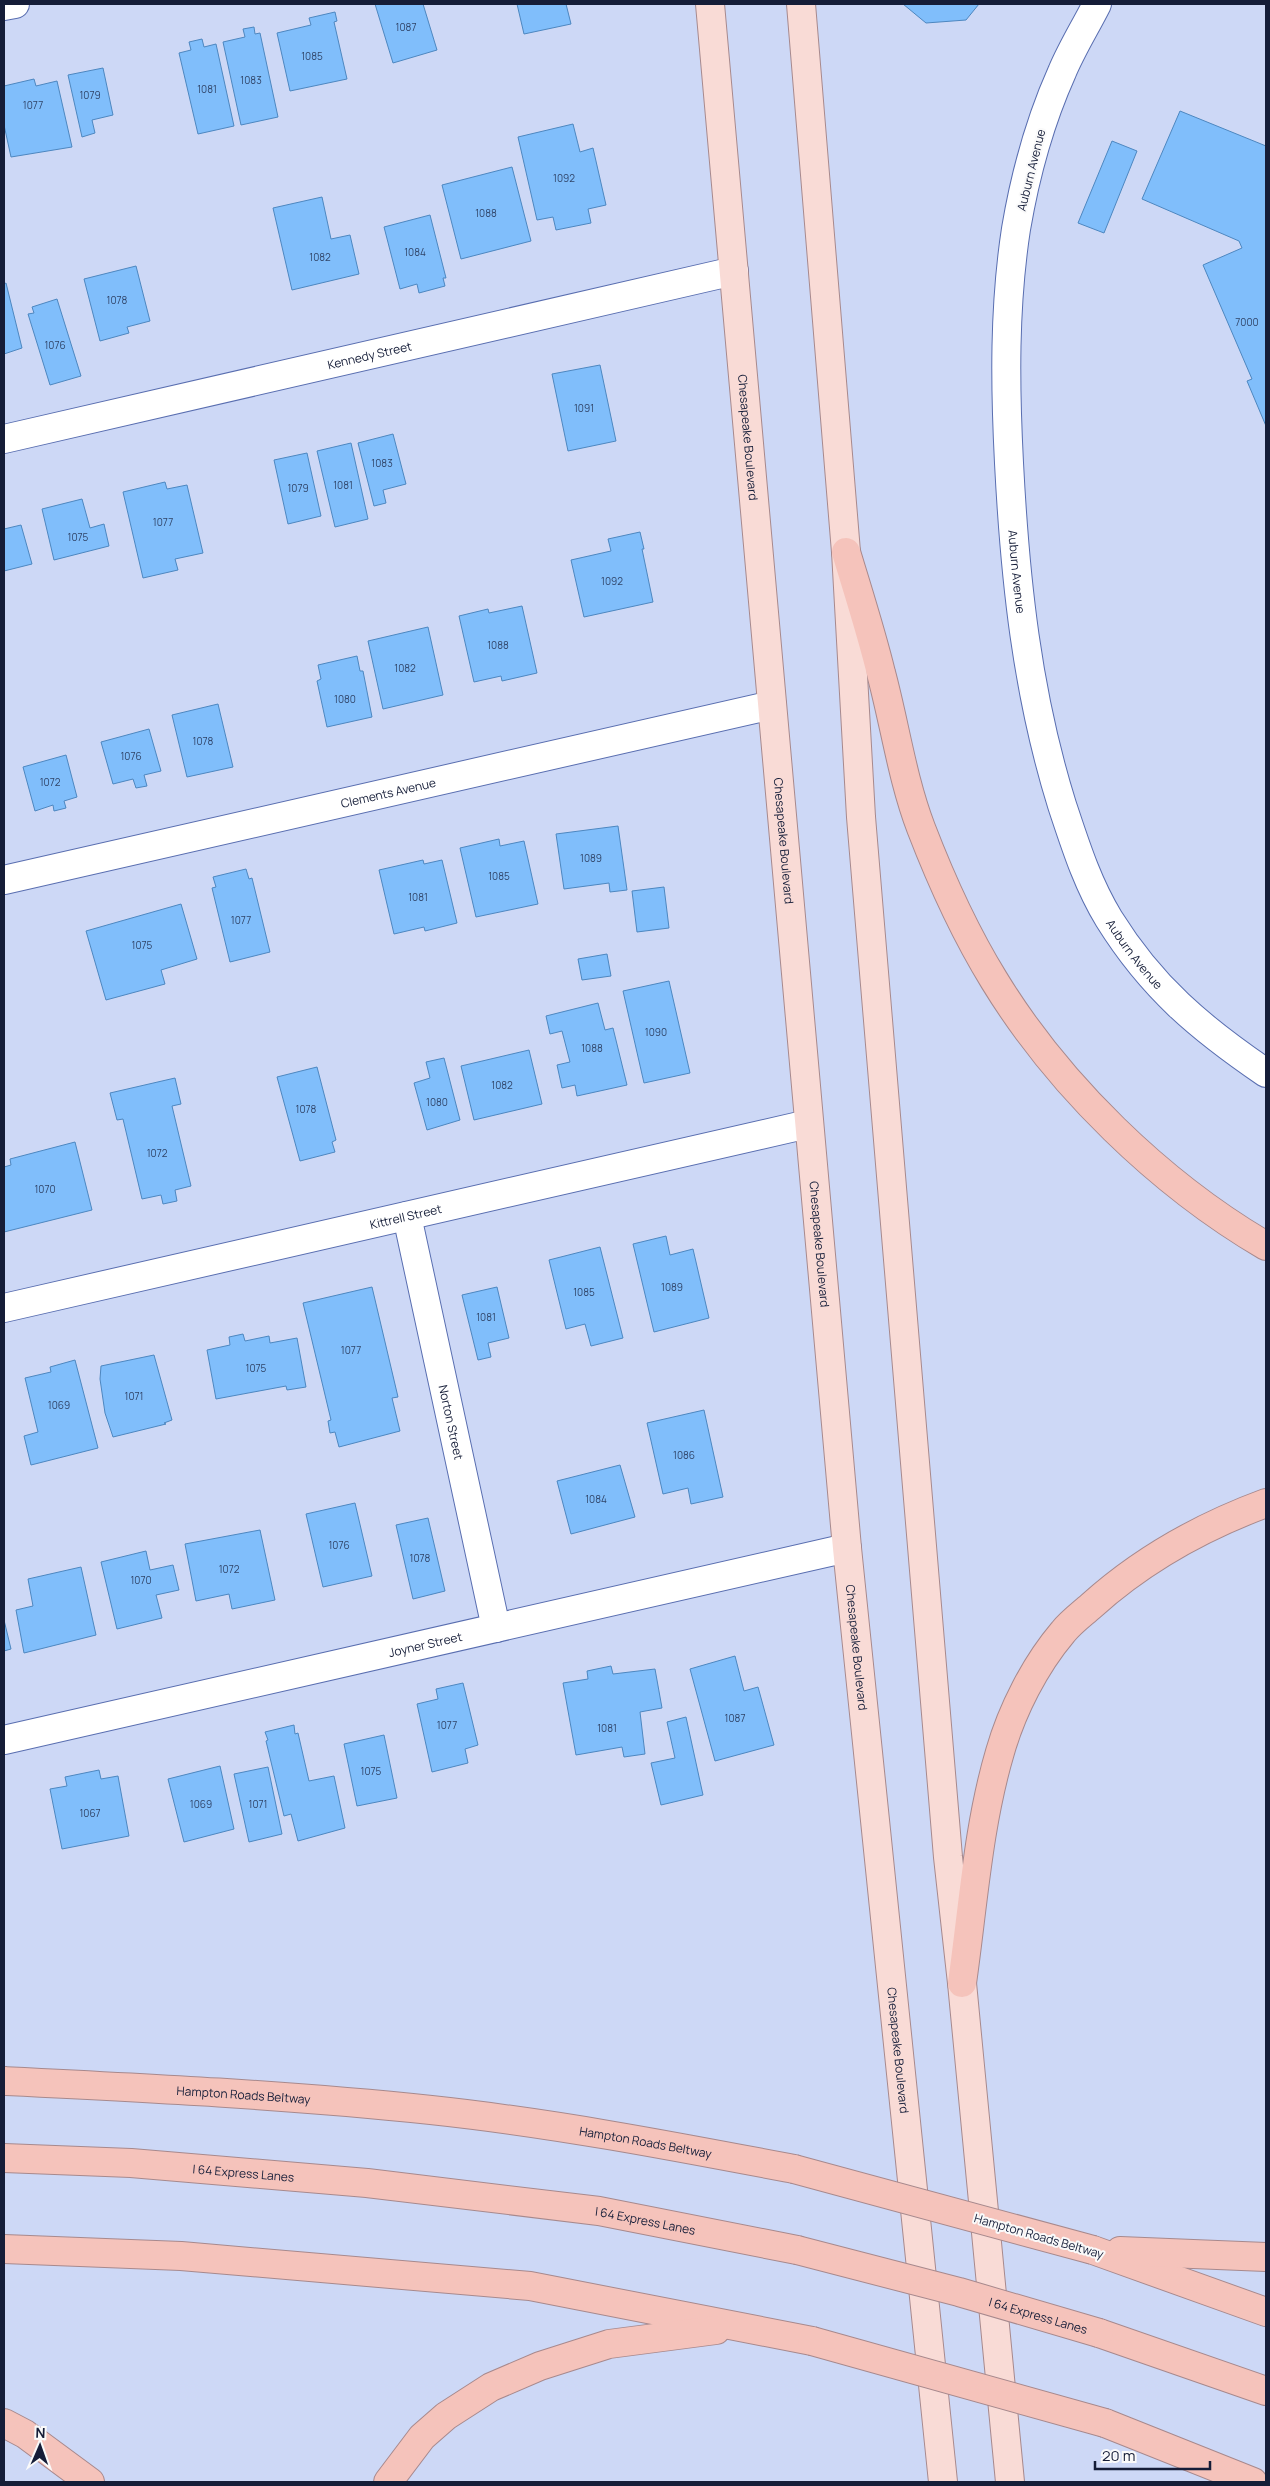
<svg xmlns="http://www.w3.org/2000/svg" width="1270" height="2486" viewBox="0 0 1270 2486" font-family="Manrope,sans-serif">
<rect width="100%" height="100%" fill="#cdd8f6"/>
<g fill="#80befb" stroke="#4d87c0">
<polygon points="375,4 423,4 437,50 393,63"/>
<polygon points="517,4 566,4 571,24 524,34"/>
<polygon points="903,4 979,4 966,20 926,23"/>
<polygon points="335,12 337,21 334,22 347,79 290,91 277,33 311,25 309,18"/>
<polygon points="254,27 255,34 260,33 278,117 241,125 223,42 245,37 243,29"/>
<polygon points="202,39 204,47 216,44 234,126 198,134 179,53 191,50 189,42"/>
<polygon points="103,68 113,115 92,120 95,133 82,137 68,75"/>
<polygon points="34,79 36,86 57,81 72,147 11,157 4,125 4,86"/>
<polygon points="1180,111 1266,146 1266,426 1247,381 1252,379 1203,265 1242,248 1239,241 1142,199"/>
<polygon points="573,124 580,152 593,148 606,205 588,209 591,223 556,230 553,217 537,220 518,137"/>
<polygon points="1112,141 1137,151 1104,233 1078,223"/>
<polygon points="512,167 531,241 461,259 442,185"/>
<polygon points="322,197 331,239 350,235 359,274 292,290 273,208"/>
<polygon points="430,215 446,278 443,278 445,286 419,293 417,284 400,289 384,227"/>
<polygon points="136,266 150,321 127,327 129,333 100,341 84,279"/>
<polygon points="6,283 22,348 4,354 4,284"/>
<polygon points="57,299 81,376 50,385 28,314 34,313 32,307"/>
<polygon points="600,365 616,441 568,451 552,374"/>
<polygon points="393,434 406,484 383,490 386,503 374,506 358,443"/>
<polygon points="351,443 368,519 335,527 317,451"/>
<polygon points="307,453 321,516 288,524 274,460"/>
<polygon points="165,482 167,489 187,485 203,553 175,559 178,570 143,578 123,492"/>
<polygon points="82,499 90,528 104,524 109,546 54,560 42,509"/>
<polygon points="21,525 32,564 4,571 4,529"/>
<polygon points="640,532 644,549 642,549 653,602 584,617 571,560 611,551 608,539"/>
<polygon points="522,606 537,673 502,681 501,676 474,682 459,616 488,609 489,613"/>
<polygon points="428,627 443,695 383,709 368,641"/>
<polygon points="357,656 360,671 363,671 372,717 327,727 317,681 321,679 318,665"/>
<polygon points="218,704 233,767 187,777 172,715"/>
<polygon points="149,729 161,771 144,775 147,786 136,788 133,779 113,784 101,742"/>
<polygon points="66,755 77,797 64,801 66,808 54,811 53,805 35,811 23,767"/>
<polygon points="618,826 627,890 610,892 609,883 564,889 556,834"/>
<polygon points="499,839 500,846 524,841 538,904 476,917 460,848"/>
<polygon points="423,860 424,864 442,860 457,923 425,931 424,927 394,934 379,870"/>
<polygon points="246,869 249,879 252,878 270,952 230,962 212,888 216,887 213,877"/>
<polygon points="664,887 669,928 637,932 632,891"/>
<polygon points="181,904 197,959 161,970 165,984 106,1000 86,931"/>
<polygon points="607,954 611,976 582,980 578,959"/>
<polygon points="669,981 690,1073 644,1083 623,991"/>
<polygon points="598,1003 605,1030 613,1028 627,1085 577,1096 575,1085 562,1088 557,1065 570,1062 562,1031 550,1034 546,1016"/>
<polygon points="529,1050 542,1104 474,1120 461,1066"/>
<polygon points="444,1058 460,1120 427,1130 414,1083 430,1078 426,1062"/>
<polygon points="317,1067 336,1140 332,1142 335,1152 300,1161 277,1077"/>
<polygon points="175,1078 181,1104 172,1106 191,1186 175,1190 177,1201 163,1204 161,1195 142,1199 123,1119 117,1120 110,1093"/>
<polygon points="75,1142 92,1210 4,1232 4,1167 11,1165 10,1159"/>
<polygon points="666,1236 670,1255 693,1249 709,1318 654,1332 633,1244"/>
<polygon points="600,1247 623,1338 591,1346 585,1324 566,1329 549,1260"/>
<polygon points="372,1287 398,1397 392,1398 400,1431 339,1447 335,1432 330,1433 328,1421 331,1420 303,1303"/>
<polygon points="497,1287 509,1338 488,1343 491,1357 478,1360 462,1295"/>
<polygon points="243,1334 245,1341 269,1336 270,1343 297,1338 306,1387 287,1390 286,1386 216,1399 207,1350 230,1345 229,1337"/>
<polygon points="154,1355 172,1420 164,1423 166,1424 113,1437 105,1413 100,1379 101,1366"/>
<polygon points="75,1360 98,1448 31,1465 24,1436 38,1432 25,1378 51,1372 50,1367"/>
<polygon points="704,1410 723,1497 691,1504 688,1488 663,1494 647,1423"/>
<polygon points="620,1465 635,1517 571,1534 557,1481"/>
<polygon points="355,1503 372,1576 323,1587 306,1514"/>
<polygon points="428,1518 445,1591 413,1599 396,1525"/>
<polygon points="260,1530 275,1600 232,1609 229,1594 196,1601 185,1544"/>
<polygon points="146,1551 150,1570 173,1565 179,1590 156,1595 162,1618 117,1629 101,1562"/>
<polygon points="81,1567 96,1635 24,1653 16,1610 33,1606 28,1579"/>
<polygon points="4,1620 11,1649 4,1651"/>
<polygon points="735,1656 744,1691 758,1687 774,1745 715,1761 690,1669"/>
<polygon points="611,1666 613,1674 655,1669 662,1708 640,1712 645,1754 624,1757 622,1747 576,1755 563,1683 588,1679 587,1671"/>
<polygon points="463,1683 478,1745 465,1749 468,1763 432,1772 417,1704 438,1699 436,1689"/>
<polygon points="686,1717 703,1795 661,1805 651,1763 675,1758 667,1722"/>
<polygon points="294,1725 295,1734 298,1733 309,1781 334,1776 345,1828 298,1841 291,1814 284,1816 266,1741 268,1740 265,1732"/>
<polygon points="384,1735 397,1798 357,1806 344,1744"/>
<polygon points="220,1766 234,1829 184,1842 168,1779"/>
<polygon points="268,1767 282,1834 249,1842 234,1774"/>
<polygon points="99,1770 101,1779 118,1776 129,1836 62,1849 50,1789 67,1786 65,1777"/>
</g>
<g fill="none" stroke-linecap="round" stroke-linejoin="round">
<defs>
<g id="minor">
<path id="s1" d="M1097 4C1086 26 1072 48 1062 72 1040 121 1025 176 1016 229 1004 307 1005 385 1009 463 1015 580 1027 693 1062 805 1075 844 1087 883 1109 919 1152 988 1200 1028 1266 1073"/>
<polyline points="4,6 15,4"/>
<path id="s2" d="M4 439 734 271"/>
<path id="s3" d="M4 880 772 705"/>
<path id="s4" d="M407 1216 496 1628"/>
<path id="s5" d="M4 1308 808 1124"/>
<path id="s6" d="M4 1740 847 1548"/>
</g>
<g id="major">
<path id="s7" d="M710 4 847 1548 943 2482"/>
<polyline points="801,4 846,552 861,817 948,1857 962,1983 1010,2482"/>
</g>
<g id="highway">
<path d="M846 552C858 592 871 632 881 673 895 725 902 778 921 828 941 880 965 933 994 980 1058 1085 1160 1184 1266 1246"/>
<path d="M962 1983C973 1906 978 1826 1000 1752 1012 1710 1035 1665 1063 1632 1071 1622 1082 1614 1091 1606 1143 1559 1201 1527 1266 1503"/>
<path id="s8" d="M4 2081C146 2088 289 2095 431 2110 553 2123 673 2146 794 2169"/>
<path id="s9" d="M4 2158 131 2163 367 2183 599 2211 797 2250"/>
<polyline points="4,2249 181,2256 530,2286 812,2341"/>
<polyline points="1093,2250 1266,2312"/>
<polyline points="1120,2251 1266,2257"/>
<polyline points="1099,2333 1266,2391"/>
<polyline points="4,2423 25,2434 90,2482"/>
<polyline points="1105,2423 1253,2482"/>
<polyline points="388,2482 422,2437 446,2416 491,2387 540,2366 609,2344 716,2330"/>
</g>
</defs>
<use href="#minor" stroke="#596eb0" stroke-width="30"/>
<use href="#major" stroke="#a7898d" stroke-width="30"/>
<use href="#highway" stroke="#a7898d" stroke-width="30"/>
<use href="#minor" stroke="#fff" stroke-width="28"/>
<use href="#major" stroke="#f9dbd6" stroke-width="28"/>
<use href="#highway" stroke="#f5c3bb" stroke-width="28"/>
<defs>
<g id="highway-bridge">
<polyline points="794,2169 1093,2250"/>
<path id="s10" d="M797 2250 959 2292 1099 2333"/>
<polyline points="812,2341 1105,2423"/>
</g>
</defs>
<use href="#highway-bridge" stroke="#a7898d" stroke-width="30" stroke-linecap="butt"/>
<use href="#highway-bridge" stroke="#f5c3bb" stroke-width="28"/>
</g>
<g text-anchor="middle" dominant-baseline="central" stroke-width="4" stroke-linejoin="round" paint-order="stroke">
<g font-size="10" fill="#304569">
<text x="406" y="27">1087</text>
<text x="312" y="56">1085</text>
<text x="251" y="80">1083</text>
<text x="207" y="89">1081</text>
<text x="90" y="95">1079</text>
<text x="33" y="105">1077</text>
<text x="564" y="178">1092</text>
<text x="486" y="213">1088</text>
<text x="415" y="252">1084</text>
<text x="320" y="257">1082</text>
<text x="117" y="300">1078</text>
<text x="1247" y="322">7000</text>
<text x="55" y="345">1076</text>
<text x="584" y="408">1091</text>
<text x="382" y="463">1083</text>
<text x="343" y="485">1081</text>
<text x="298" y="488">1079</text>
<text x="163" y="522">1077</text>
<text x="78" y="537">1075</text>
<text x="612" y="581">1092</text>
<text x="498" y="645">1088</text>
<text x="405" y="668">1082</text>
<text x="345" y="699">1080</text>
<text x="203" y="741">1078</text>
<text x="131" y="756">1076</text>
<text x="50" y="782">1072</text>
<text x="591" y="858">1089</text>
<text x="499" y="876">1085</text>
<text x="418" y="897">1081</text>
<text x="241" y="920">1077</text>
<text x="142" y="945">1075</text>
<text x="656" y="1032">1090</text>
<text x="592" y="1048">1088</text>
<text x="502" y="1085">1082</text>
<text x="437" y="1102">1080</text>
<text x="306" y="1109">1078</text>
<text x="157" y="1153">1072</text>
<text x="45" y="1189">1070</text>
<text x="672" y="1287">1089</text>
<text x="584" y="1292">1085</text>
<text x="486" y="1317">1081</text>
<text x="351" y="1350">1077</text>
<text x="256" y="1368">1075</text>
<text x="134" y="1396">1071</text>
<text x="59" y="1405">1069</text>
<text x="684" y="1455">1086</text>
<text x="596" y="1499">1084</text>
<text x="339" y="1545">1076</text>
<text x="420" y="1558">1078</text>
<text x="229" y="1569">1072</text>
<text x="141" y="1580">1070</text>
<text x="735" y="1718">1087</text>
<text x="447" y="1725">1077</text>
<text x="607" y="1728">1081</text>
<text x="371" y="1771">1075</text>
<text x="201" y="1804">1069</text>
<text x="258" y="1804">1071</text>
<text x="90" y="1813">1067</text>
</g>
<g font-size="12" fill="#151d38" stroke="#fafafa">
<text transform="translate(1031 170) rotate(-76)">Auburn Avenue</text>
<text stroke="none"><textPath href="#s2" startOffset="375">Kennedy Street</textPath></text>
<text stroke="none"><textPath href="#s7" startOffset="435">Chesapeake Boulevard</textPath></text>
<text stroke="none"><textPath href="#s1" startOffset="584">Auburn Avenue</textPath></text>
<text stroke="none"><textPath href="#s3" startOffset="394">Clements Avenue</textPath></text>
<text stroke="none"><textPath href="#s7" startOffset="840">Chesapeake Boulevard</textPath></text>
<text stroke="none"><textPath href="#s1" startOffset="989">Auburn Avenue</textPath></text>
<text stroke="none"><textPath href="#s5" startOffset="412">Kittrell Street</textPath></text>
<text stroke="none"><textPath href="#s7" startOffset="1245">Chesapeake Boulevard</textPath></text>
<text stroke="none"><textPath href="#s4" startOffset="211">Norton Street</textPath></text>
<text stroke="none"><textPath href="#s6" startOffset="432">Joyner Street</textPath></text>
<text stroke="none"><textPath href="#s7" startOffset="1650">Chesapeake Boulevard</textPath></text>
<text stroke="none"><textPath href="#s7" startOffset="2055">Chesapeake Boulevard</textPath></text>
<text stroke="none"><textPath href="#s8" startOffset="240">Hampton Roads Beltway</textPath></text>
<text stroke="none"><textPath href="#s8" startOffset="645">Hampton Roads Beltway</textPath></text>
<text stroke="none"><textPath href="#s9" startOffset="240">I 64 Express Lanes</textPath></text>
<text stroke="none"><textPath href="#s9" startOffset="645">I 64 Express Lanes</textPath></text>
<text transform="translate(1039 2236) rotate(16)">Hampton Roads Beltway</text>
<text stroke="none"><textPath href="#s10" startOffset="250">I 64 Express Lanes</textPath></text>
</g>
</g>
<rect width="1270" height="2486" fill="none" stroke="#151d38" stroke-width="10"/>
<g transform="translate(40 2446) rotate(2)" stroke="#fafafa" stroke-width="4" paint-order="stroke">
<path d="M0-4L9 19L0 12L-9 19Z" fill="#151d38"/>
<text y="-8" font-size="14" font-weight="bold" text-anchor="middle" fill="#151d38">N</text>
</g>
<path d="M1095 2461v8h115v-8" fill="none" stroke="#151d38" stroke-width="2.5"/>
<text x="1102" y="2461" font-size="15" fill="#151d38" stroke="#fafafa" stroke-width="4" paint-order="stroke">20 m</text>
</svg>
